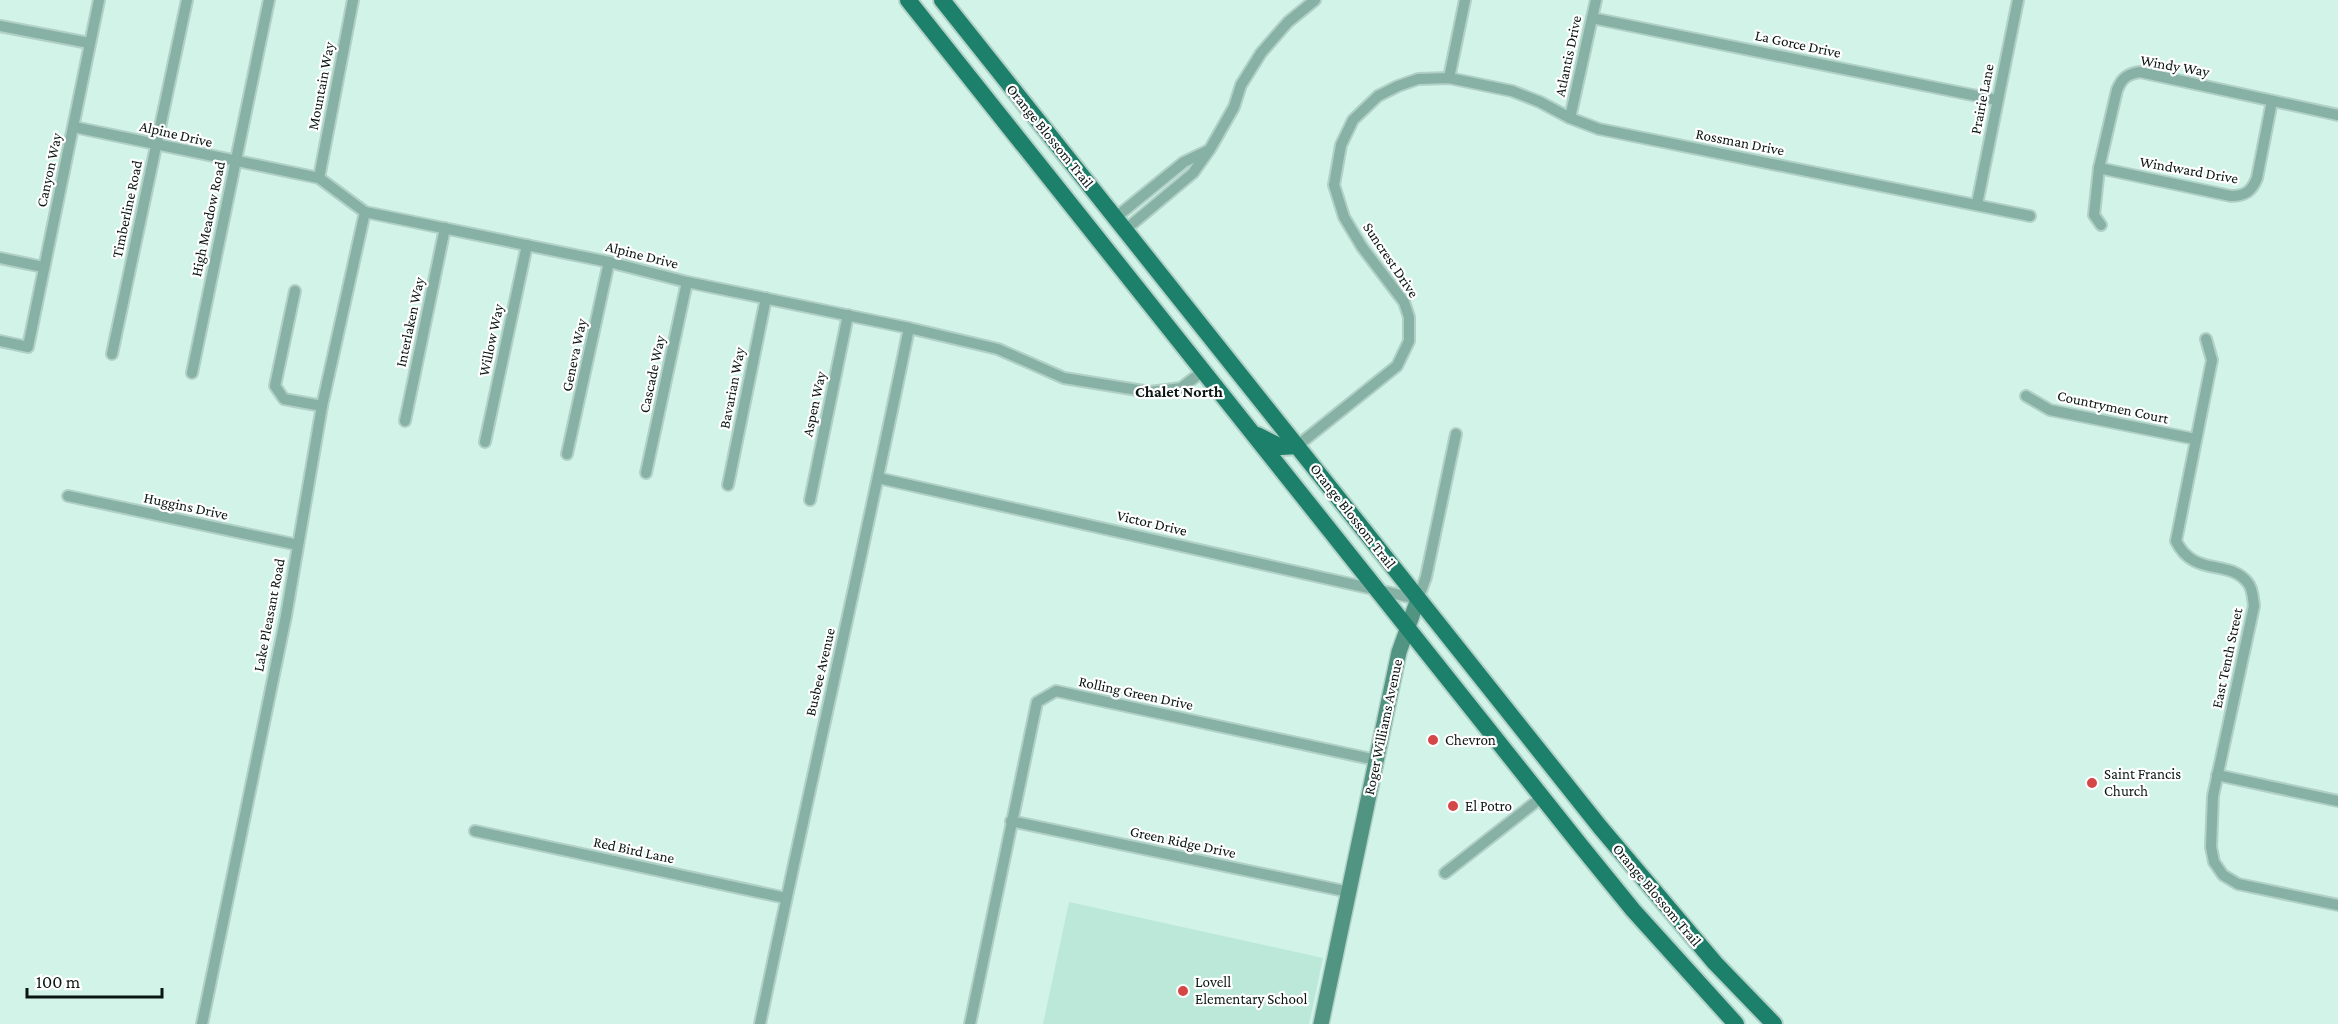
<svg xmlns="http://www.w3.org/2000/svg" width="2338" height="1024" viewBox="0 0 2338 1024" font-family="'Crimson Pro',serif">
<rect width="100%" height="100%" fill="#d1f3e8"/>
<polygon fill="#bce8da" points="1069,902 1323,958 1309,1024 1043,1024"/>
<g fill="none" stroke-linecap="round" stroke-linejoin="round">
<defs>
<g id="street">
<polyline points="1592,18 1997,100"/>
<polyline points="0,26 89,43"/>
<polyline points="1449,78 1465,0"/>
<polyline points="1570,118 1596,0"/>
<polyline points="74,127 319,178 365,212 609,262 687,282 909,328 998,349 1064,378 1150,392 1181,388 1203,371"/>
<path d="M2099 168 2231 196C2245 196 2252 191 2257 178L2272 101"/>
<polyline points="319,178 353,0"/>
<polyline points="1977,204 2018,0"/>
<polyline points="1115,218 1184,162 1207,151"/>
<path d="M2101 225 2094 215 2099 168 2117 90C2122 78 2127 74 2140 72L2338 115"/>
<polyline points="1125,230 1193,173 1210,149 1234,107 1241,85 1261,53 1288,22 1315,0"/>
<polyline points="0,258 43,267"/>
<polyline points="295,291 275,386 284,399 322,406"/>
<path d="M2206 339 2212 360 2176 541C2194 578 2229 558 2248 583 2253 589 2253 599 2254 606L2213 796 2211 847 2214 862 2223 875 2238 884 2338 905"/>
<polyline points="0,341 28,347 99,0"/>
<polyline points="112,354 187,0"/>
<polyline points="192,373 269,0"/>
<polyline points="2026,396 2050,410 2195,439"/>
<polyline points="405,421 445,228"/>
<polyline points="485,442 527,245"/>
<polyline points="1297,446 1397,366 1409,341 1409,317 1404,302 1362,247 1344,217 1334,185 1341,145 1353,120 1378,96 1398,86 1418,79 1449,78 1512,91 1540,102 1570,118 1599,129 2030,216"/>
<polyline points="567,454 609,262"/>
<polyline points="646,473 687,282"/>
<polyline points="878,478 1418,599 1426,577 1456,434"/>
<polyline points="728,485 766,298"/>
<polyline points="68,496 298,545"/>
<polyline points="810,500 848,315"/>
<polyline points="2217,775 2338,801"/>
<polyline points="1011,821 1349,892"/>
<polyline points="475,831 786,898"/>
<polyline points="1445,873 1542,797"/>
<polyline points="202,1024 286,616 322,406 365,212"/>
<path d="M760 1024C808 792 862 560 909 328"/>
<polyline points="970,1024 1037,702 1056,691 1376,760"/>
</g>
<polyline id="secondary" points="1321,1024 1399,652 1418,599"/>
<g id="primary">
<polyline points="908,0 1581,846 1633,910 1736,1024"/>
<polyline points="942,0 1600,827 1715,963 1774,1024"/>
<polyline points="1257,435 1281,447 1297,446"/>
</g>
</defs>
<use href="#street" stroke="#b1d0c6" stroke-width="14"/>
<use href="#secondary" stroke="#b1d0c6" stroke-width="18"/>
<use href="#primary" stroke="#b1d0c6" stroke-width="20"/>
<use href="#street" stroke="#86b1a4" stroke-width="10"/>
<use href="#secondary" stroke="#519482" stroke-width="15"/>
<use href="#primary" stroke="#1c806a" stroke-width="16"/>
</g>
<g fill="#d54646" stroke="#fff" stroke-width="2">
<circle cx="1433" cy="740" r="6"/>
<circle cx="2092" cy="783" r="6"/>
<circle cx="1453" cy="806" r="6"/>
<circle cx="1183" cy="991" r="6"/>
</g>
<g text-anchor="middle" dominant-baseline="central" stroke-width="4.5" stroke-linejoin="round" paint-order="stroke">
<g font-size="15" fill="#0a1613" stroke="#fff">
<text transform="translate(1798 44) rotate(12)">La Gorce Drive</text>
<text transform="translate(1568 56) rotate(-78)">Atlantis Drive</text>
<text transform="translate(2175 66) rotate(10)">Windy Way</text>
<text transform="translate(321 86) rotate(-79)">Mountain Way</text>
<text transform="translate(1982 99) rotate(-79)">Prairie Lane</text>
<text transform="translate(176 134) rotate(13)">Alpine Drive</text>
<text transform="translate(1050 136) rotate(51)">Orange Blossom Trail</text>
<text transform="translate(1740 142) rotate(11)">Rossman Drive</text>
<text transform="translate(49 170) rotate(-78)">Canyon Way</text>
<text transform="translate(2189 170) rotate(10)">Windward Drive</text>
<text transform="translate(127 209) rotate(-78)">Timberline Road</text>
<text transform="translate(208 219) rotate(-78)">High Meadow Road</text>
<text transform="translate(642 255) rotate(14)">Alpine Drive</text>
<text transform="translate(1391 260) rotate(56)">Suncrest Drive</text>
<text transform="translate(410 322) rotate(-78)">Interlaken Way</text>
<text transform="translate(491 340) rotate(-78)">Willow Way</text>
<text transform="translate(574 355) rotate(-78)">Geneva Way</text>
<text transform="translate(652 374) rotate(-78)">Cascade Way</text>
<text transform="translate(732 388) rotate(-79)">Bavarian Way</text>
<text transform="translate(814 404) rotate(-78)">Aspen Way</text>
<text transform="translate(2113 407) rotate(12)">Countrymen Court</text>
<text transform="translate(186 506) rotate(12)">Huggins Drive</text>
<text transform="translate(1353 516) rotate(52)">Orange Blossom Trail</text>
<text transform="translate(1152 523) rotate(13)">Victor Drive</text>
<text transform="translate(269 615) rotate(-79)">Lake Pleasant Road</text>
<text transform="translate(2227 658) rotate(-78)">East Tenth Street</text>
<text transform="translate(820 672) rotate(-77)">Busbee Avenue</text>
<text transform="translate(1136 693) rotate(12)">Rolling Green Drive</text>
<text transform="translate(1383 727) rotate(-78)">Roger Williams Avenue</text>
<text transform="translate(1183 842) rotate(12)">Green Ridge Drive</text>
<text transform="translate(634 850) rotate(12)">Red Bird Lane</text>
<text transform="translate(1657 895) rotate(50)">Orange Blossom Trail</text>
</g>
<g font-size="15" fill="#0a1613" stroke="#fff" text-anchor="start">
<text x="1445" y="740">Chevron</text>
<text x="2104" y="774">Saint Francis<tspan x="2104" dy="17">Church</tspan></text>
<text x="1465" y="806">El Potro</text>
<text x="1195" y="982">Lovell<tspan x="1195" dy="17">Elementary School</tspan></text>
</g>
<g font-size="16" font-weight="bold" fill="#0a1613" stroke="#fff">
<text x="1179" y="391">Chalet North</text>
</g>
</g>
<path d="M27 988v9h135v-9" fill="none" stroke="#0a1613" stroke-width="3"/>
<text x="36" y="988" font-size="18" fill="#0a1613" stroke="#ffffff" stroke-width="4.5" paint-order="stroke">100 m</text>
</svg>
